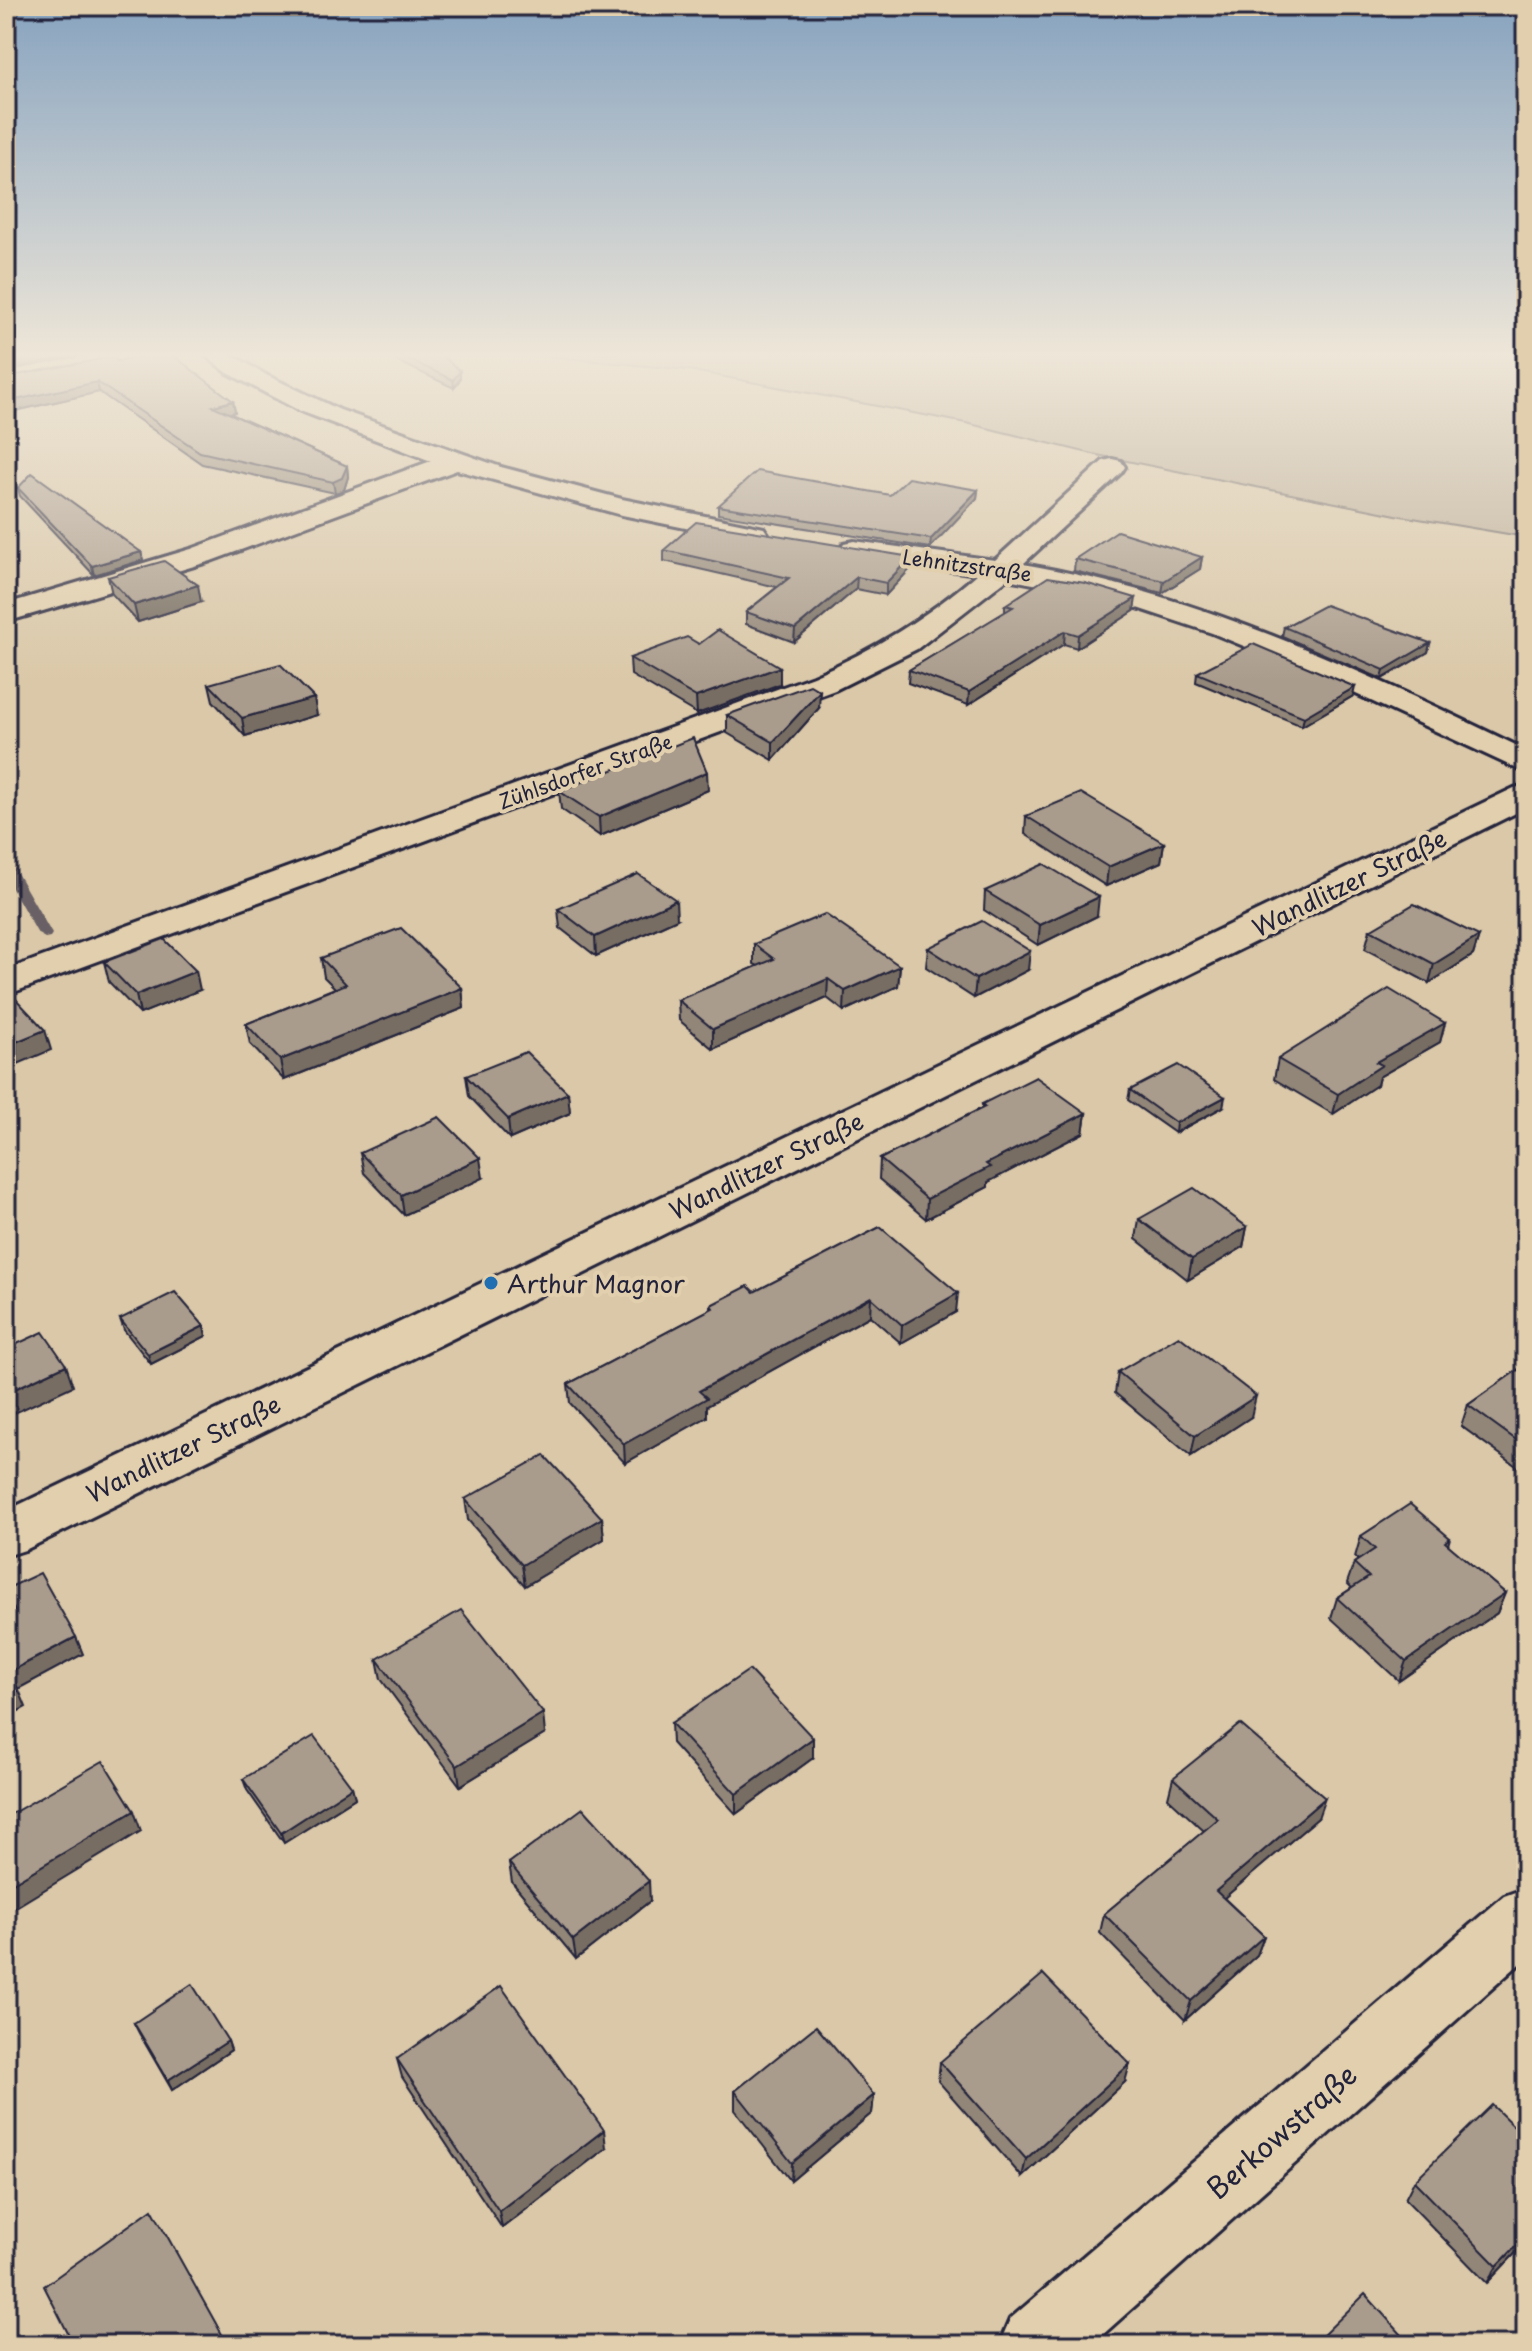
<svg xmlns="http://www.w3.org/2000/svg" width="1532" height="2351" viewBox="0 0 1532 2351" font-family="'Playpen Sans',sans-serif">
<rect width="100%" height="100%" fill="#dac8a8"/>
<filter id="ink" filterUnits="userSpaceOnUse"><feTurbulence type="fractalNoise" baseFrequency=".0125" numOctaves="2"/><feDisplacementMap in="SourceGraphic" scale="16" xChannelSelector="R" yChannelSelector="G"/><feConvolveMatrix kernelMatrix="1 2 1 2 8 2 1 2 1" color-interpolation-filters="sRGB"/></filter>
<g filter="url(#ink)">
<polygon fill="#bcad96" stroke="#6f6868" stroke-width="2" points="514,353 1526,353 1526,537 1401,516 1097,455 966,423 688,370"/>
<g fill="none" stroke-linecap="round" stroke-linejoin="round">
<polygon fill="#686065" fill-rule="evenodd" points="6,862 13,866 52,934 50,937 45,938 38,934 6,878"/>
<defs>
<g id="minor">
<polygon points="101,353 146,353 142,358 134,360 6,386 6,372"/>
<polygon points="202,353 229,353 268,376 340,410 501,467 622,499 764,528 768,534 764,540 754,542 622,515 457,470 211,561 6,622 6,604 191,549 431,461 298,410 228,373"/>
<path d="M1112 459 1121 461 1125 467 1121 473 1023 564C1202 594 1364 672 1526 750V773L1315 675 1212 633 1107 598 1007 579 917 649 835 690 6 995V970L813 676C874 650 927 617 977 574L854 557 844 555 840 549 844 543 854 541 995 560 1103 461Z"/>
<polygon points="1526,785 1526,808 25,1550 6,1556 6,1511 1514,788"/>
<polygon points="1526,1888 1526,1958 1091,2345 999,2345 1010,2319 1504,1896"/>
</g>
</defs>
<use href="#minor" stroke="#22223b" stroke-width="6"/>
<use href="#minor" fill="#e2cfad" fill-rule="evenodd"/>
</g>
<g fill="#928678" stroke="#22223b" stroke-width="2">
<polygon points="380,353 439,353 460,379 454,388"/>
<polygon points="117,361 233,401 235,412 229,413 347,466 348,477 344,490 335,493 202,464 99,392 6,413"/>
<polygon points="18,488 141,552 143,560 94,575 20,496"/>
<polygon points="978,490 977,498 930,548 718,514 718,506"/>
<polygon points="664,550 910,569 886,595 856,589 794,642 746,624 746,612 777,587 664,561"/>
<polygon points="1202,557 1200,569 1162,593 1074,571 1075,559"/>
<polygon points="108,577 201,602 138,622 112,594"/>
<polygon points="1005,605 1134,611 1077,648 1064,644 968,705 908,683 909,670 1005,612"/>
<polygon points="1284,627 1430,643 1428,652 1382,679 1282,636"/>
<polygon points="699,644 780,684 697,714 631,675 630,658"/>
<polygon points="1197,673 1353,696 1302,726 1196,682"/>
<polygon points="209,684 317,715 245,736 213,701"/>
<polygon points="819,708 773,760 727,733 727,715"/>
<polygon points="708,790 600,836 561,809 559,791"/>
<polygon points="1026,816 1164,843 1161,862 1106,886 1025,834"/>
<polygon points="985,891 1097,916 1038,945 984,910"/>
<polygon points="558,909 677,919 596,956 560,928"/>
<polygon points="1370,930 1479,936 1473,955 1429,983 1365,949"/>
<polygon points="754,944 900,966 898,986 844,1011 827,998 713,1049 679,1020 678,1000 758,966 754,964"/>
<polygon points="928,948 1028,970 974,998 926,967"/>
<polygon points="321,958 462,988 464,1008 284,1080 250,1044 246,1024 335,988 324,977"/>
<polygon points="104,962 200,990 140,1014 109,982"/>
<polygon points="1445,1023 1440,1042 1379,1077 1377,1085 1333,1114 1274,1079 1278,1059"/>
<polygon points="466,1076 568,1093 570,1113 510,1139 469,1096"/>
<polygon points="1130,1090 1223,1107 1175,1133 1128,1100"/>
<polygon points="982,1104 1086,1113 1083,1133 988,1182 988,1187 926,1219 879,1179 880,1159 982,1108"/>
<polygon points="360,1153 483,1178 404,1215 364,1173"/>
<polygon points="1139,1219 1247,1227 1243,1247 1188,1280 1136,1239"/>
<polygon points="880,1227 956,1312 901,1343 870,1316 707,1406 707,1417 625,1463 570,1403 568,1384 711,1309 711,1305 754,1292"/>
<polygon points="120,1319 204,1326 206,1336 151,1364 124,1330"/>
<polygon points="1526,1364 1526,1473 1461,1426 1468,1405"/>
<polygon points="1118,1372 1251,1417 1191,1456 1115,1393"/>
<polygon points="465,1499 602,1518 604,1539 525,1586 468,1520"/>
<polygon points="1361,1536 1450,1538 1448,1545 1505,1593 1497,1613 1399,1681 1331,1618 1337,1598 1352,1588 1347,1583 1354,1563 1358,1560 1355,1557"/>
<polygon points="377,1659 545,1734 460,1786 381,1679"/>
<polygon points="671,1723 813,1758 736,1814 672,1743"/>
<polygon points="1173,1778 1318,1818 1224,1898 1264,1936 1257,1955 1185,2020 1100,1933 1104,1914 1204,1831 1168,1798"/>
<polygon points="243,1779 352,1787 355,1798 284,1843 247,1790"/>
<polygon points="509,1863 650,1901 576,1959 512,1882"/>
<polygon points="134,2023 228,2041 231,2050 172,2090 139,2033"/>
<polygon points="397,2059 606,2148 502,2228 402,2077"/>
<polygon points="940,2062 1125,2082 1022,2177 938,2081"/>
<polygon points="735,2091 874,2095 872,2113 791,2181 735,2110"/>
<polygon points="1414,2181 1526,2242 1487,2283 1405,2199"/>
</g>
<g fill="#776d62" stroke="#22223b" stroke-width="2">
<polygon points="33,353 87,353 6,369 6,358"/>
<polygon points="460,371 460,379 454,388 453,380"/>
<polygon points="97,382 99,392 6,413 6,402"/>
<polygon points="233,401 235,412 215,417 213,406"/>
<polygon points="347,466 348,477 344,490 335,493 333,482"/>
<polygon points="978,490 977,498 930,548 931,539"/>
<polygon points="141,552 143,560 94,575 92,566"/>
<polygon points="911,557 910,569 886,595 886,583"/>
<polygon points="1202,557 1200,569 1162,593 1164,581"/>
<polygon points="857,577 856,589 794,642 795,629"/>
<polygon points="198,585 201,602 138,622 134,605"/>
<polygon points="1136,598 1134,611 1077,648 1078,635"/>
<polygon points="1065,631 1064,644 968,705 969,692"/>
<polygon points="1430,643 1428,652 1382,679 1384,670"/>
<polygon points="780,667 780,684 697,714 696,697"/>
<polygon points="1355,687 1353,696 1302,726 1304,717"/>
<polygon points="820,691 819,708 773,760 773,742"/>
<polygon points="314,698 317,715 245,736 242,718"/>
<polygon points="707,772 708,790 600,836 599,817"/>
<polygon points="1164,843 1161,862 1106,886 1108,867"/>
<polygon points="1099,897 1097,916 1038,945 1040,925"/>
<polygon points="676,900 677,919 596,956 595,937"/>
<polygon points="1479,936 1473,955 1429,983 1434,964"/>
<polygon points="1030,951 1028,970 974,998 976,979"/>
<polygon points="900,966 898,986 844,1011 845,991"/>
<polygon points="196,971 200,990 140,1014 136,995"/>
<polygon points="828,979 827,998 713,1049 713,1029"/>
<polygon points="462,988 464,1008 284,1080 280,1060"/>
<polygon points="1445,1023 1440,1042 1379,1077 1377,1085 1333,1114 1338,1094 1376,1062"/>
<polygon points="45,1030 51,1050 6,1069 6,1046"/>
<polygon points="568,1093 570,1113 510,1139 508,1119"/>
<polygon points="1225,1097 1223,1107 1175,1133 1176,1123"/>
<polygon points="1086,1113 1083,1133 988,1182 988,1187 926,1219 927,1199 986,1164"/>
<polygon points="480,1158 483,1178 404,1215 401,1195"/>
<polygon points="1247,1227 1243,1247 1188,1280 1192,1259"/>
<polygon points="958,1293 956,1312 901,1343 902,1325"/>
<polygon points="871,1297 870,1316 707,1406 707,1417 625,1463 624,1444 699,1391"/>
<polygon points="204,1326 206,1336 151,1364 148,1354"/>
<polygon points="66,1365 73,1386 6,1417 6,1393"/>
<polygon points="1256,1396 1251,1417 1191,1456 1195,1436"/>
<polygon points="602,1518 604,1539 525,1586 522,1565"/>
<polygon points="1505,1593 1497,1613 1399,1681 1406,1661"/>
<polygon points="76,1637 83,1654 16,1690 9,1672"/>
<polygon points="19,1690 26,1707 6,1718 6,1697"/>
<polygon points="543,1713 545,1734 460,1786 457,1766"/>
<polygon points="813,1738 813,1758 736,1814 736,1794"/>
<polygon points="352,1787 355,1798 284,1843 281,1833"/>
<polygon points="1325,1798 1318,1818 1210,1910 1216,1891"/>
<polygon points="134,1811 141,1831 6,1913 6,1887"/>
<polygon points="649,1881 650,1901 576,1959 573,1940"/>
<polygon points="1264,1936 1257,1955 1185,2020 1191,2001"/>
<polygon points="228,2041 231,2050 172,2090 168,2080"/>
<polygon points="1130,2064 1125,2082 1022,2177 1026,2159"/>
<polygon points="874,2095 872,2113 791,2181 792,2163"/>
<polygon points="604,2130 606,2148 502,2228 499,2211"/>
<polygon points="1526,2236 1526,2242 1487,2283 1497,2266"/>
<polygon points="224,2338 227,2345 214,2345"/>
</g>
<g fill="#aa9c8c" stroke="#22223b" stroke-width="2">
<polygon points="6,353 33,353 6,358"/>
<polygon points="159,353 170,353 233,401 213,406 347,466 342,478 333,482 200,452 97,382 6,402 6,377 112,357 117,361"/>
<polygon points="395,353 439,353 460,371 453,380"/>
<polygon points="757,471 890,495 908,478 978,490 931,539 718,506"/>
<polygon points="32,473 141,552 92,566 18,488"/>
<polygon points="696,522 911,557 886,583 857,577 795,629 746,612 789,578 664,550"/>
<polygon points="1117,531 1202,557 1164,581 1075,559"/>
<polygon points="164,561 198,585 134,605 108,577"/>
<polygon points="1048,577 1085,583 1136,598 1078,635 1065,631 969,692 909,670 1013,607 1005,605"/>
<polygon points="1325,605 1430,643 1384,670 1284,627"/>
<polygon points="718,630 780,667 696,697 630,658 687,637 699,644"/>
<polygon points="1253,644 1355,687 1304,717 1197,673"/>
<polygon points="280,664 314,698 242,718 209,684"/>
<polygon points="810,685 820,691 773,742 727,715"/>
<polygon points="693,738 707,772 599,817 559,791"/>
<polygon points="1081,793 1164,843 1108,867 1026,816"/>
<polygon points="1044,864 1099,897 1040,925 985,891"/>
<polygon points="638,874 676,900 595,937 558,909"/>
<polygon points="1414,904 1479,936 1434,964 1370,930"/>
<polygon points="825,914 900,966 845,991 828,979 713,1029 678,1000 774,959 754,944"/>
<polygon points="982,921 1030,951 976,979 928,948"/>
<polygon points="401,928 462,988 280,1060 246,1024 346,984 321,958"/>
<polygon points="164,939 196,971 136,995 104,962"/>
<polygon points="1389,989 1445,1023 1376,1062 1382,1065 1338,1094 1278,1059"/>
<polygon points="14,997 45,1030 6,1046 6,1000"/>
<polygon points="526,1052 568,1093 508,1119 466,1076"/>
<polygon points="1178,1065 1225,1097 1176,1123 1130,1090"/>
<polygon points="1036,1077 1086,1113 986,1164 990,1167 927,1199 880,1159 985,1107 982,1104"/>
<polygon points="439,1117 480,1158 401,1195 360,1153"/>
<polygon points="1194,1188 1247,1227 1192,1259 1139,1219"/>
<polygon points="880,1227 958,1293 902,1325 871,1297 699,1391 707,1398 624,1444 568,1384 713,1308 711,1305 748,1286 754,1292"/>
<polygon points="175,1292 204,1326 148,1354 120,1319"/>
<polygon points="43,1332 66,1365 6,1393 6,1349"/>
<polygon points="1179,1336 1256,1396 1195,1436 1118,1372"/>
<polygon points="1526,1364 1526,1447 1468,1405"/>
<polygon points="544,1455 602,1518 522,1565 465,1499"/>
<polygon points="1410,1504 1450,1538 1445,1542 1505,1593 1406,1661 1337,1598 1369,1577 1354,1563 1375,1549 1361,1536"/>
<polygon points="40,1573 76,1637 9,1672 19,1690 6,1697 6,1616 15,1611 6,1594 6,1589"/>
<polygon points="461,1610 543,1713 457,1766 377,1659"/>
<polygon points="749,1670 813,1738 736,1794 671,1723"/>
<polygon points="1240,1724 1325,1798 1216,1891 1264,1936 1191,2001 1104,1914 1218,1819 1173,1778"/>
<polygon points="314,1736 352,1787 281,1833 243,1779"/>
<polygon points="103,1761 134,1811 6,1887 6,1817"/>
<polygon points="583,1808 649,1881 573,1940 509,1863"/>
<polygon points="1043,1974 1130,2064 1026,2159 940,2062"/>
<polygon points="192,1984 228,2041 168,2080 134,2023"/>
<polygon points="501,1986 604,2130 499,2211 397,2059"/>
<polygon points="816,2026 874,2095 792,2163 735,2091"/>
<polygon points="1492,2105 1526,2138 1526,2236 1497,2266 1414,2181"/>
<polygon points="152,2209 224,2338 214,2345 74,2345 44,2286"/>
<polygon points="1365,2294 1411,2345 1313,2345"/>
</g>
</g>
<linearGradient id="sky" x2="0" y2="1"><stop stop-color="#87a3bf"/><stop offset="0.52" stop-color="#eee6d8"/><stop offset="1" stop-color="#eee6d8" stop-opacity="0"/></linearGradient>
<rect width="1532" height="682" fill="url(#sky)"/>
<circle fill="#1f6fb2" stroke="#e2cfad" stroke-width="3" cx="491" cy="1283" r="8"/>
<g text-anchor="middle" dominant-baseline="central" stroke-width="8" stroke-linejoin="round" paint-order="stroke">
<g font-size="20" fill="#22223b" stroke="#e2cfad">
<text transform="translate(967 565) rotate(8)">Lehnitzstraße</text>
<text transform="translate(585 771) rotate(-20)">Zühlsdorfer Straße</text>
</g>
<g font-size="24" fill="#22223b" stroke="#e2cfad">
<text transform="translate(1349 882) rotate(-26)">Wandlitzer Straße</text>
<text transform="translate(766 1165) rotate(-26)">Wandlitzer Straße</text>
<text transform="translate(183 1448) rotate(-26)">Wandlitzer Straße</text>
</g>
<g font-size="24" fill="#22223b" stroke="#e2cfad" text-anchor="start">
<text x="507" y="1283">Arthur Magnor</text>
</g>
<g font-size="28" fill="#22223b" stroke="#e2cfad">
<text transform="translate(1281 2131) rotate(-41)">Berkowstraße</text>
</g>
</g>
<rect width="1532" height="2351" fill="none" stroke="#e2cfad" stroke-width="32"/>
<rect x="16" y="16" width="1500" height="2319" fill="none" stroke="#22223b" stroke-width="3" filter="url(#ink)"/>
</svg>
